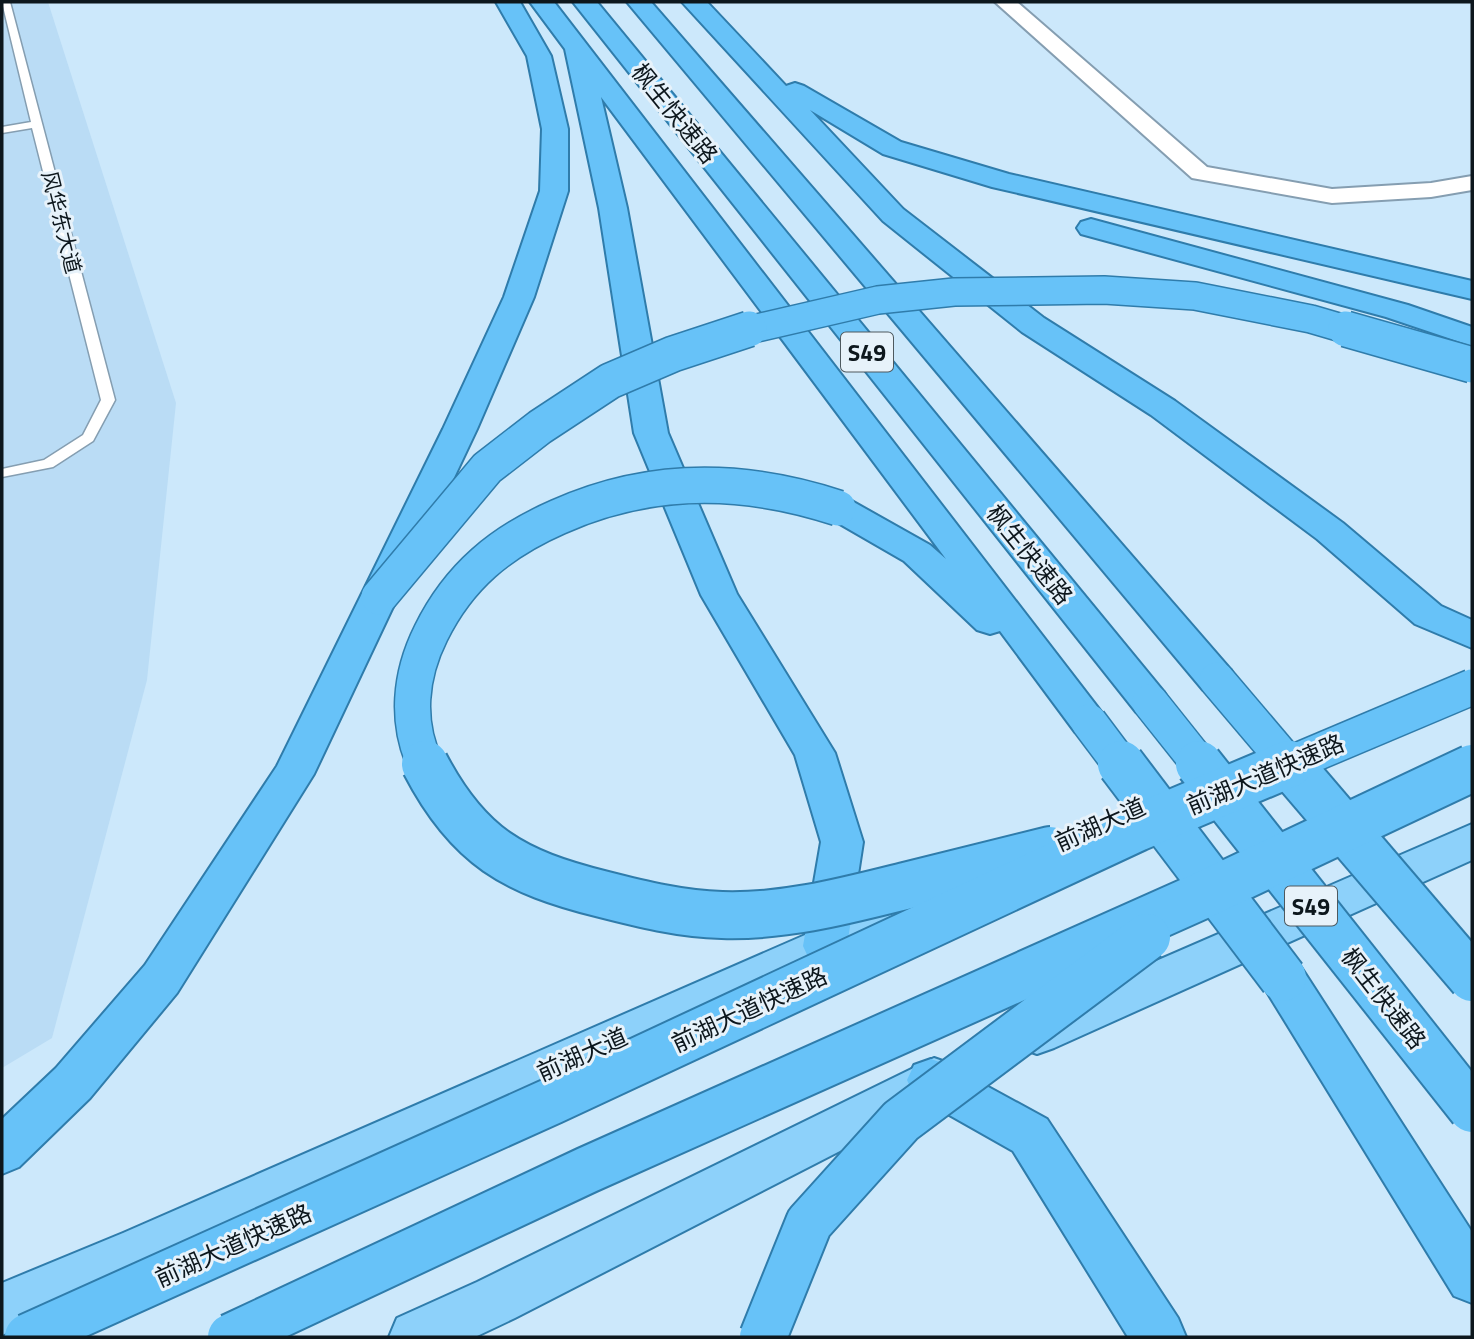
<svg xmlns="http://www.w3.org/2000/svg" width="1474" height="1339" viewBox="0 0 1474 1339" font-family="'Titillium Web','Noto Sans SC',sans-serif">
<rect width="100%" height="100%" fill="#cce8fb"/>
<polygon fill="#badcf5" points="2,2 48,2 176,403 147,680 52,1038 2,1068"/>
<g fill="none" stroke-linecap="round" stroke-linejoin="round">
<defs>
<polygon id="service" points="2,2 10,2 115,400 93,441 53,467 2,477 2,469 44,460 83,435 101,400 32,128 2,133 2,127 31,122"/>
<polygon id="minor" points="995,2 1017,2 1207,167 1332,189 1431,183 1472,176 1472,190 1431,197 1332,203 1192,178"/>
<g id="primary">
<polygon points="1472,824 1472,860 1054,1048 1037,1054 1020,1048 1014,1034 1020,1020"/>
<polygon points="954,870 969,876 976,888 969,900 159,1269 2,1335 2,1283 123,1233"/>
<polygon points="934,1058 951,1064 958,1079 951,1094 515,1318 475,1337 389,1337 397,1318 477,1282"/>
</g>
<g id="trunk">
<polygon points="496,2 520,2 551,56 568,129 568,191 534,297 477,429 314,774 177,993 90,1098 19,1167 2,1174 2,1119 56,1068 145,965 277,766 443,429 504,297 540,191 542,129 527,56"/>
<polygon points="530,2 554,2 1109,722 1103,732 1089,737 1075,732 1000,631 990,634 977,630 904,561 826,516 821,508 826,500 838,497 850,500 930,545 946,559 601,97 627,208 668,433 737,594 835,753 863,842 847,946 841,959 825,965 809,959 803,946 821,842 795,755 701,595 634,433 599,208 565,49"/>
<polygon points="573,2 597,2 1164,692 1170,702 1164,712 1150,716 1136,712"/>
<polygon points="627,2 651,2 1231,670 1236,680 1231,690 1217,694 1203,690"/>
<polygon points="682,2 707,2 786,86 795,83 804,86 901,142 1009,174 1472,281 1472,299 992,187 883,154 810,110 903,209 1044,318 1175,401 1343,523 1441,606 1472,620 1472,648 1415,624 1317,539 1151,415 1022,332 883,221"/>
<polygon points="1091,219 1408,305 1472,327 1472,346 1386,317 1081,234 1077,228 1081,222"/>
<polygon points="1283,959 1299,964 1472,1232 1472,1303 1454,1296 1267,992 1260,978 1267,964"/>
<polygon points="931,1059 948,1065 1047,1119 1178,1318 1186,1337 1128,1337 1013,1151 914,1095 907,1080 914,1065"/>
</g>
</defs>
<use href="#service" stroke="#859eb1" stroke-width="3"/>
<use href="#minor" stroke="#859eb1" stroke-width="4"/>
<use href="#primary" stroke="#2f7cab" stroke-width="4"/>
<use href="#trunk" stroke="#2f7cab" stroke-width="4"/>
<use href="#service" fill="#fff" fill-rule="evenodd"/>
<use href="#minor" fill="#fff" fill-rule="evenodd"/>
<use href="#primary" fill="#8dd1fa" fill-rule="evenodd"/>
<use href="#trunk" fill="#67c2f8" fill-rule="evenodd"/>
<defs>
<polyline id="trunk-bridge-far2" points="744,331 878,300 954,292 1104,290 1195,296 1311,319 1352,331"/>
<g id="trunk-bridge-far1">
<polyline points="1346,329 1472,365"/>
<polyline points="379,597 487,468 540,427 610,381 673,354 749,329"/>
<polyline points="1217,680 1290,766"/>
<polyline points="1150,702 1201,766"/>
<polyline points="1089,722 1122,766"/>
<path d="M426 766C405 722 410 675 431 633 459 576 501 542 558 517 649 476 744 477 838 508"/>
<polyline points="1285,766 1472,687"/>
</g>
<g id="trunk-bridge">
<path d="M425 764C468 847 514 872 602 894 641 904 681 914 722 915 785 917 845 901 905 886 954 874 1002 862 1050 850"/>
<polyline points="1121,764 1283,978"/>
<polyline points="1199,764 1472,1109"/>
<polyline points="1289,764 1472,978"/>
<polyline points="28,1337 552,1101 1137,828 1289,764"/>
<polyline points="231,1337 587,1170 1203,895 1472,768"/>
<polyline points="763,1337 809,1223 901,1121 1147,937"/>
</g>
</defs>
<use href="#trunk-bridge-far2" stroke="#2f7cab" stroke-width="30" stroke-linecap="butt"/>
<use href="#trunk-bridge-far1" stroke="#2f7cab" stroke-width="38" stroke-linecap="butt"/>
<use href="#trunk-bridge" stroke="#2f7cab" stroke-width="50" stroke-linecap="butt"/>
<use href="#trunk-bridge-far2" stroke="#67c2f8" stroke-width="27"/>
<use href="#trunk-bridge-far1" stroke="#67c2f8" stroke-width="35"/>
<use href="#trunk-bridge" stroke="#67c2f8" stroke-width="46"/>
</g>
<g text-anchor="middle" dominant-baseline="central" stroke-width="6" stroke-linejoin="round" paint-order="stroke">
<g font-size="21" fill="#0d171d" stroke="#e7f2fa">
<text transform="translate(62 222) rotate(76)">风华东大道</text>
</g>
<g fill="#e7f2fa" stroke="#4e595f" stroke-width="2">
<rect x="841" y="332.5" width="52" height="39" rx="5"/>
<rect x="1285" y="886.5" width="52" height="39" rx="5"/>
</g>
<g font-size="23" font-weight="bold" fill="#0d171d">
<text x="867" y="352">S49</text>
<text x="1311" y="906">S49</text>
</g>
<g font-size="24" fill="#0d171d" stroke="#e7f2fa">
<text transform="translate(675 113) rotate(51)">枫生快速路</text>
<text transform="translate(1030 554) rotate(51)">枫生快速路</text>
<text transform="translate(1265 774) rotate(-23)">前湖大道快速路</text>
<text transform="translate(1100 824) rotate(-24)">前湖大道</text>
<text transform="translate(1384 998) rotate(52)">枫生快速路</text>
<text transform="translate(749 1009) rotate(-25)">前湖大道快速路</text>
<text transform="translate(582 1054) rotate(-24)">前湖大道</text>
<text transform="translate(233 1245) rotate(-24)">前湖大道快速路</text>
</g>
</g>
<rect width="1474" height="1339" fill="none" stroke="#0d171d" stroke-width="7"/>
</svg>
